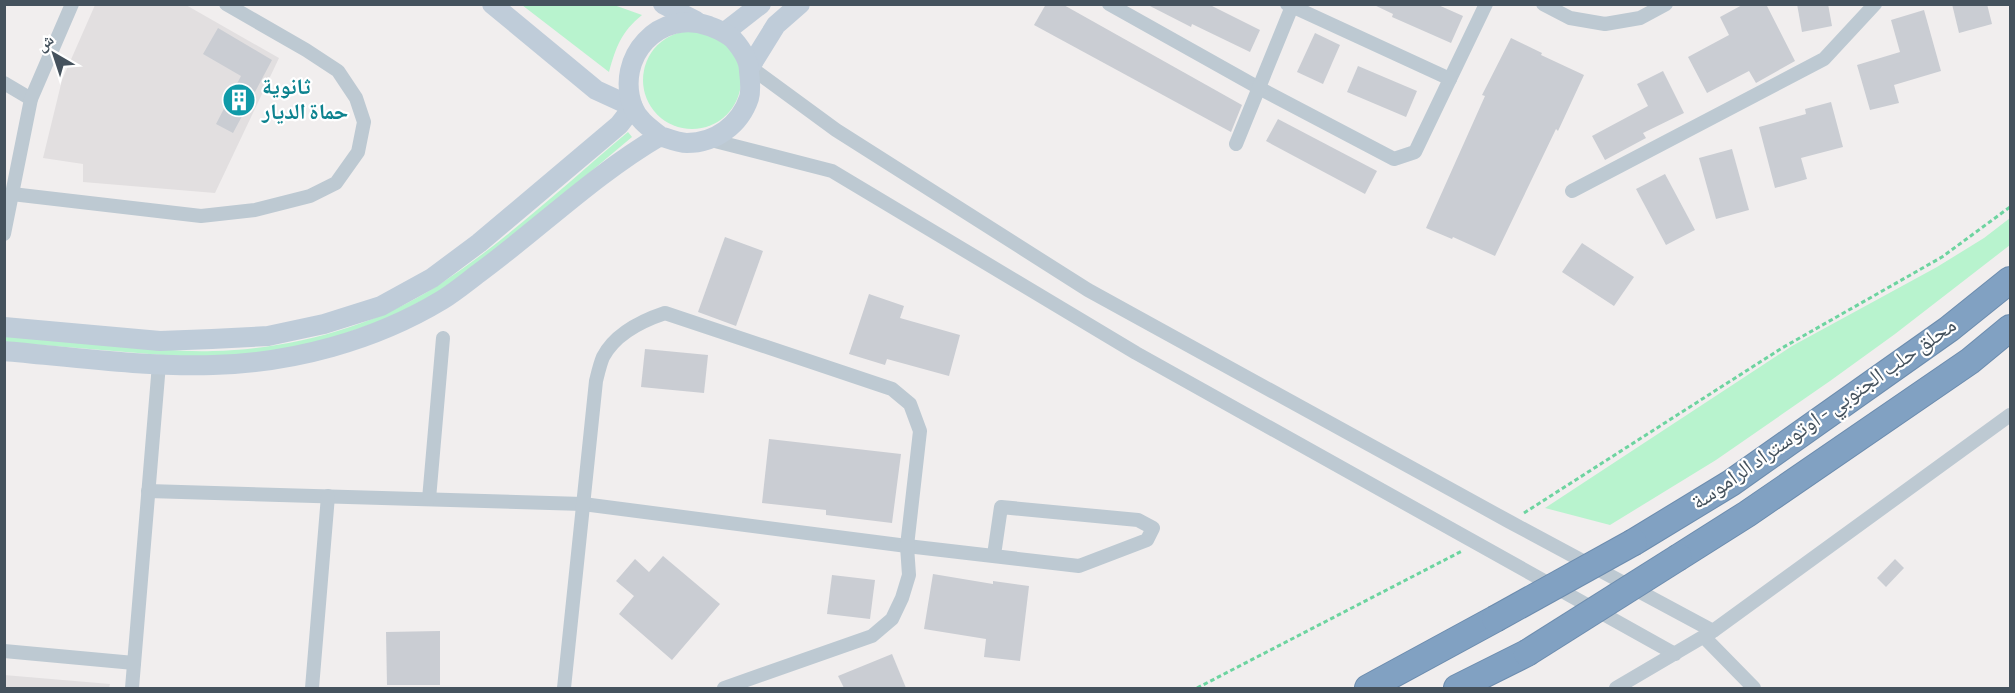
<svg xmlns="http://www.w3.org/2000/svg" width="2015" height="693" viewBox="0 0 2015 693" font-family="'Sofia Sans Condensed','Noto Naskh Arabic',sans-serif">
<rect width="100%" height="100%" fill="#f1eeee"/>
<g fill="#e2dfe0">
<polygon points="95,5 186,5 279,58 215,193 83,182 83,164 43,158 62,80"/>
<polygon points="4,675 110,684 109,688 5,688"/>
</g>
<g fill="#b8f3ce">
<path d="M522 5H614L642 15C621 32 616 47 609 72Z"/>
<circle cx="692" cy="80" r="49"/>
<path d="M628 132 632 137 490 256 439 292 386 319 329 339 270 353 212 358 174 356 5 342 4 335C45 339 86 343 127 346 155 349 184 352 213 351 290 349 371 328 437 286 505 242 566 184 628 132Z"/>
<polygon points="2010,218 2010,245 1895,334 1830,381 1716,460 1610,525 1545,508 1792,346 1937,267 1984,238"/>
</g>
<g fill="#cacdd3">
<polygon points="1046,4 1062,4 1242,105 1231,132 1034,25"/>
<polygon points="1146,4 1208,4 1260,30 1250,52 1192,24 1191,27"/>
<polygon points="1372,4 1436,4 1463,16 1451,43 1392,17 1393,14"/>
<polygon points="1744,4 1766,4 1795,61 1756,83 1749,71 1707,93 1688,57 1729,35 1720,17"/>
<polygon points="1797,4 1828,4 1832,26 1802,32"/>
<polygon points="1952,4 1987,4 1992,24 1959,33"/>
<polygon points="1924,10 1941,71 1894,85 1899,103 1870,110 1857,65 1900,52 1891,20"/>
<polygon points="218,28 272,60 233,133 216,124 241,76 203,54"/>
<polygon points="1315,33 1340,45 1323,84 1297,72"/>
<polygon points="1511,38 1542,53 1541,55 1584,75 1558,131 1556,129 1495,256 1453,237 1452,239 1426,228 1485,96 1482,95"/>
<polygon points="1358,66 1417,91 1406,117 1347,92"/>
<polygon points="1663,71 1684,113 1643,133 1646,138 1605,160 1592,136 1648,106 1637,84"/>
<polygon points="1831,102 1843,147 1801,158 1807,179 1775,188 1759,127 1806,114 1805,109"/>
<polygon points="1278,119 1377,171 1365,194 1266,141"/>
<polygon points="1732,149 1749,210 1716,219 1699,158"/>
<polygon points="1665,174 1695,230 1666,245 1636,189"/>
<polygon points="725,237 763,251 736,326 698,312"/>
<polygon points="1582,243 1634,277 1614,306 1562,272"/>
<polygon points="869,294 904,306 900,318 960,335 949,376 887,359 885,365 849,354"/>
<polygon points="645,349 708,355 704,393 641,387"/>
<polygon points="769,439 901,454 892,523 826,515 826,510 762,503"/>
<polygon points="663,556 720,604 672,660 619,614 634,596 616,581 635,559 649,572"/>
<polygon points="1895,559 1904,568 1886,587 1877,578"/>
<polygon points="933,574 993,584 993,581 1029,586 1020,661 984,657 986,639 924,629"/>
<polygon points="832,575 875,580 870,619 827,614"/>
<polygon points="440,631 440,685 387,685 386,632"/>
<polygon points="892,654 906,688 844,688 838,676"/>
</g>
<g fill="none" stroke-linecap="round" stroke-linejoin="round">
<defs>
<g id="highway">
<polyline points="1634,542 1731,483 1949,329 2010,280"/>
<polyline points="1679,557 1747,514 1970,361 2010,328"/>
<polyline points="1368,688 1495,619"/>
<polyline points="1457,688 1527,653"/>
</g>
</defs>
<use href="#highway" stroke="#6c8cae" stroke-width="28"/>
<g stroke="#6dd4a0" stroke-width="3" stroke-dasharray="4.5 3" stroke-linecap="butt">
<polyline points="1524,513 1782,348 1942,257 2010,207"/>
<polyline points="1197,688 1462,551"/>
</g>
<g stroke="#bdc9d2" stroke-width="14">
<polyline points="1109,4 1259,88 1394,159 1415,152 1486,4"/>
<polyline points="1287,4 1450,79"/>
<polyline points="1543,4 1570,18 1605,24 1640,18 1666,4"/>
<polyline points="750,67 836,130 1088,290 1510,522 1713,631"/>
<polyline points="4,83 31,99"/>
<polyline points="711,140 832,171 1136,353 1675,654"/>
<polyline points="1236,144 1293,4"/>
<polyline points="1572,191 1824,59 1875,4"/>
<polyline points="12,194 201,216 255,210 310,196 336,183 358,152 364,122 356,98 338,71 306,50 226,4"/>
<polyline points="4,234 31,99 72,4"/>
<polyline points="148,491 583,504 907,546 1079,566 1147,540 1153,528 1138,520 1001,507 994,555"/>
<polyline points="429,499 443,338"/>
<polyline points="1704,637 1754,688"/>
<polyline points="4,651 134,663"/>
<polyline points="132,688 159,364"/>
<polyline points="312,688 328,496"/>
<path d="M564 688 596 381C598 373 600 364 603 357 615 334 641 321 665 313L892 389 910 404 920 431 907 546 909 575 902 598 892 619 872 636 724 688"/>
<polyline points="1616,688 1713,631 2010,415"/>
</g>
<g stroke="#bfccd9" stroke-width="20">
<polyline points="663,4 696,21"/>
<polyline points="725,32 761,4"/>
<polyline points="750,67 776,25 800,4"/>
<polyline points="4,327 160,341 212,339 268,336 324,324 381,306 432,278 479,243 619,125 633,107 596,90 492,4"/>
<path d="M4 351C72 357 145 367 213 365 292 363 374 341 442 300 455 292 467 282 479 273 540 228 595 174 660 136 669 139 679 143 687 143 715 143 740 125 749 98 751 91 750 79 749 71 749 59 740 47 733 39 725 32 719 30 709 26 660 8 614 57 633 107 638 120 650 128 660 136"/>
</g>
<use href="#highway" stroke="#81a1c2" stroke-width="26"/>
<defs>
<g id="highway-bridge">
<polyline points="1495,619 1634,542"/>
<polyline points="1527,653 1679,557"/>
</g>
</defs>
<use href="#highway-bridge" stroke="#6c8cae" stroke-width="28" stroke-linecap="butt"/>
<use href="#highway-bridge" stroke="#81a1c2" stroke-width="26"/>
</g>
<defs>
<symbol id="building-disc" viewBox="-11 -11 22 22"><circle r="9.5" fill="#0f9aa8" stroke="#fff"/><path d="M-4-6H4V6H1V3H-1V6H-4ZM-2.5-4.3h1.7v1.8h-1.7ZM.8-4.3h1.7v1.8H.8ZM-2.5-1h1.7V.8h-1.7ZM.8-1h1.7V.8H.8Z" fill="#fff"/></symbol>
</defs>
<g fill-rule="evenodd">
<use href="#building-disc" x="220" y="81" width="38" height="38"/>
</g>
<g text-anchor="middle" dominant-baseline="central" stroke-width="4.5" stroke-linejoin="round" paint-order="stroke">
<g font-size="22" font-weight="bold" fill="#0d838f" stroke="#fff" text-anchor="start">
<text x="262" y="87">ثانوية<tspan x="262" dy="25">حماة الديار</tspan></text>
</g>
<g font-size="22" fill="#45525d" stroke="#fff">
<text transform="translate(1824 414) rotate(-35)">محلق حلب الجنوبي - اوتوستراد الراموسة</text>
</g>
</g>
<rect width="2015" height="693" fill="none" stroke="#45525d" stroke-width="12"/>
<g transform="translate(54 54) rotate(321)" stroke="#ffffff" stroke-width="4.5" paint-order="stroke">
<path d="M0-4.5L10 22L0 15L-10 22Z" fill="#45525d"/>
<text y="-9" font-size="16" font-weight="bold" text-anchor="middle" fill="#45525d">ش</text>
</g>
</svg>
